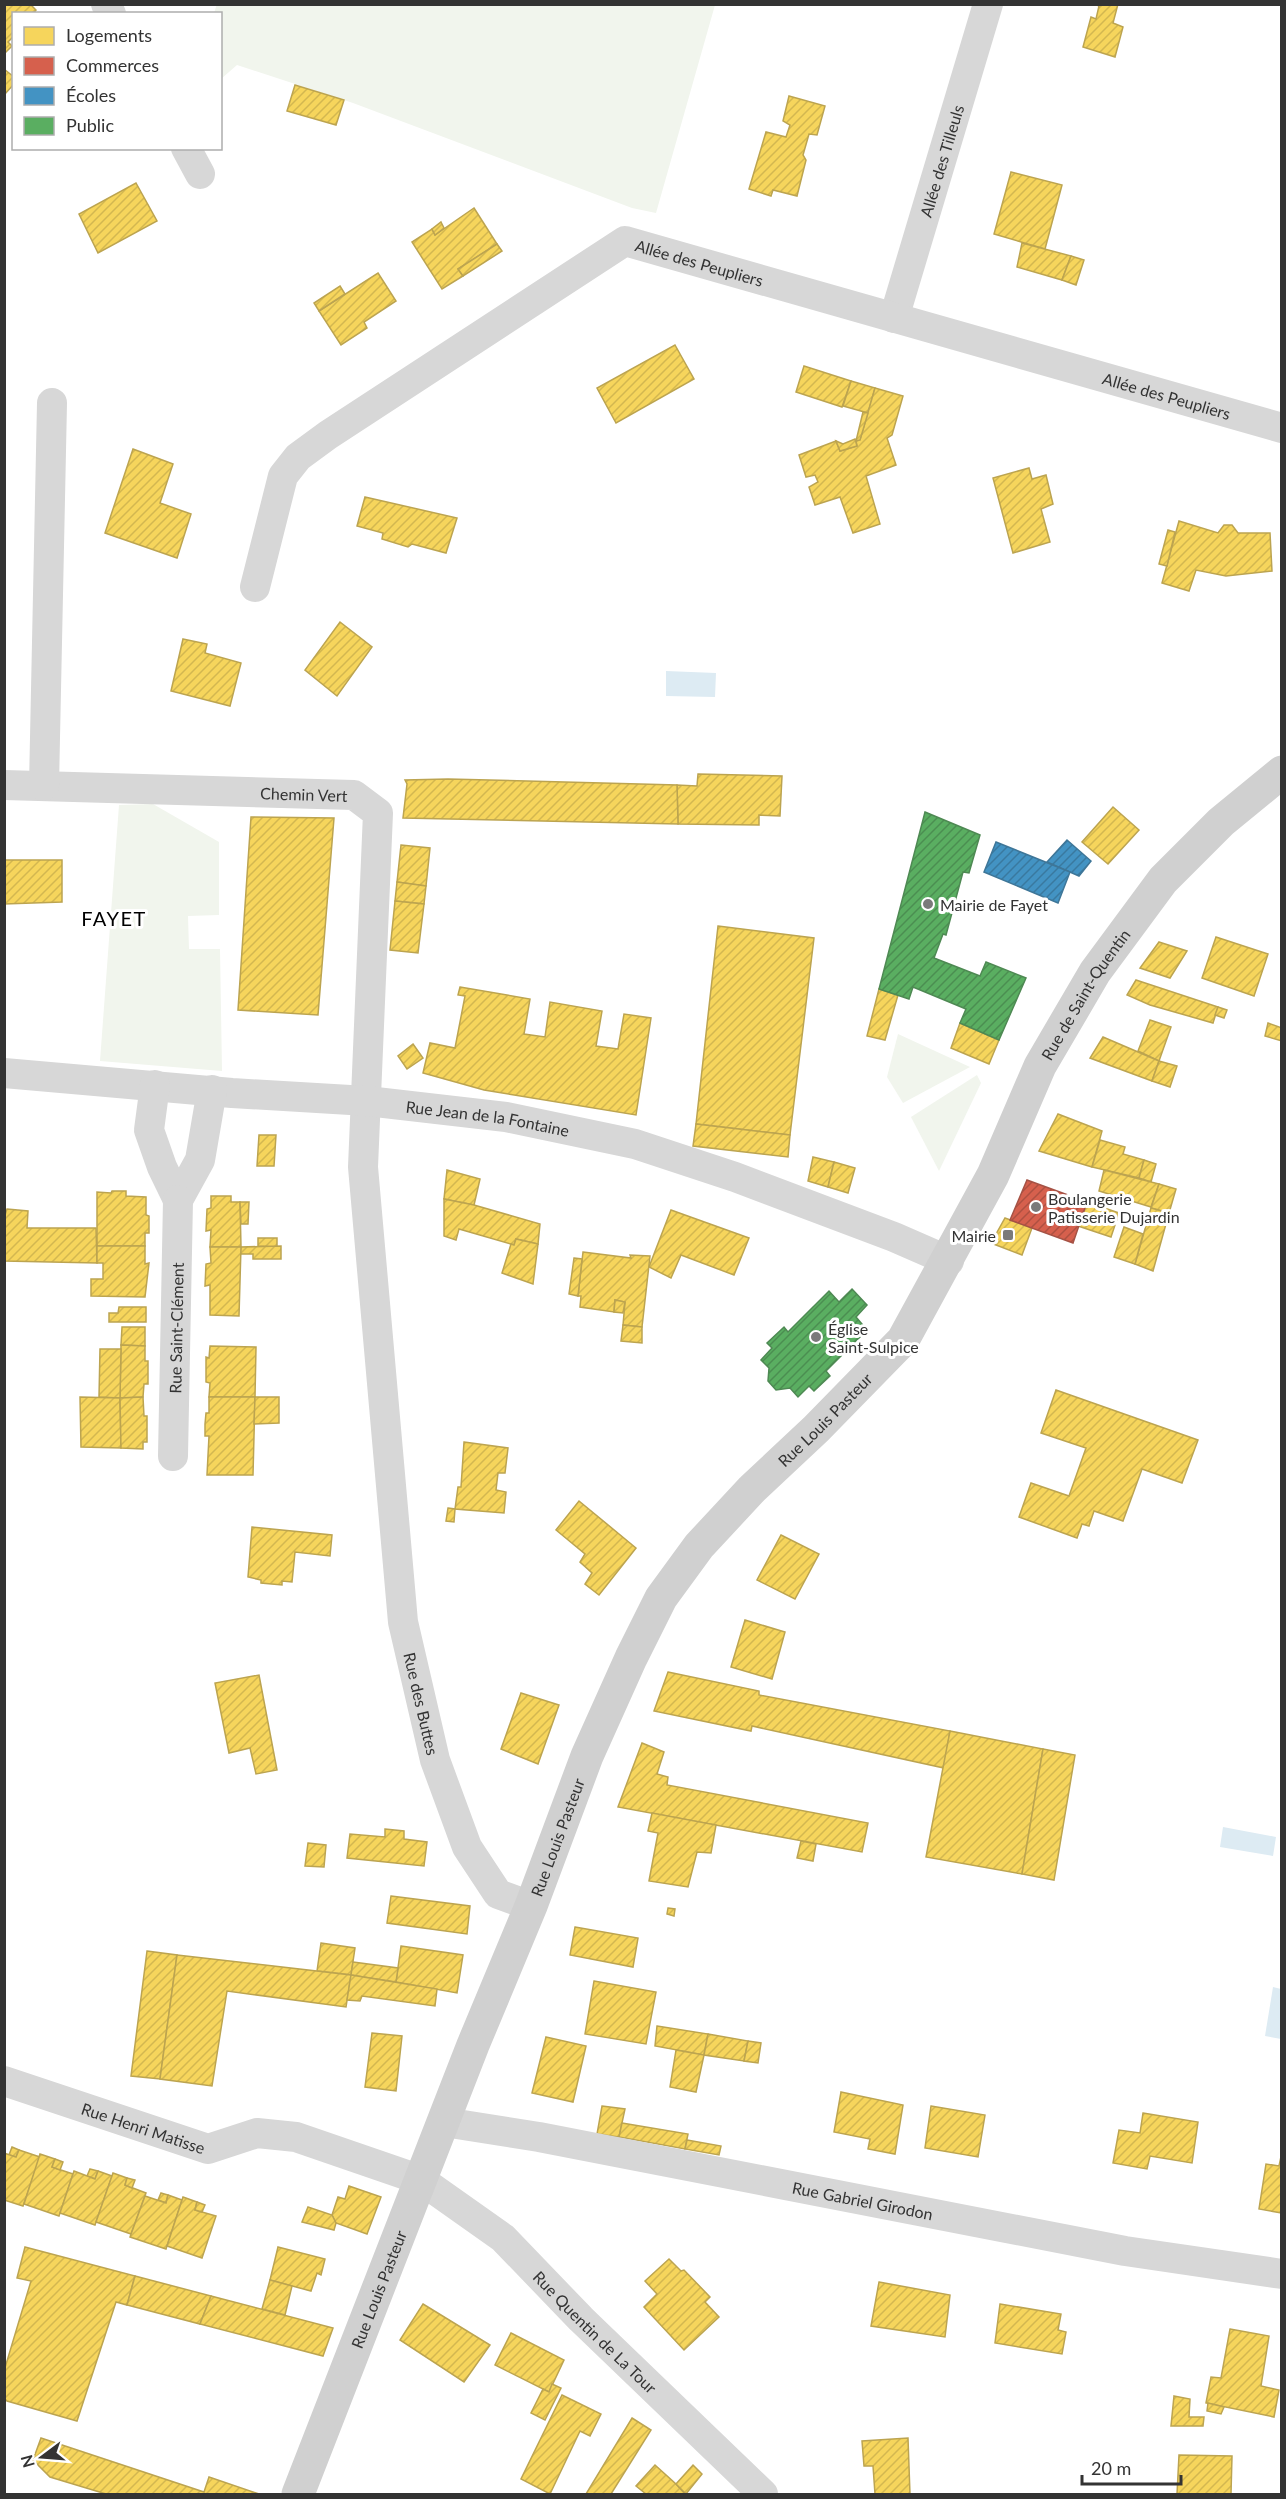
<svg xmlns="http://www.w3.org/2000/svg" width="1286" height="2499" viewBox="0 0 1286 2499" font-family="Lato,sans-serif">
<defs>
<pattern id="homes-hatch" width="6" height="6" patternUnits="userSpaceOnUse" patternTransform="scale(1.5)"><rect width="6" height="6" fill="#f6d55c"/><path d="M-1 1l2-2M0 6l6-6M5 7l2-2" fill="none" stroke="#d3b750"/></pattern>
<pattern id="shops-hatch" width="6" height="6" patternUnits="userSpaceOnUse" patternTransform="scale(1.5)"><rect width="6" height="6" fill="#d6604d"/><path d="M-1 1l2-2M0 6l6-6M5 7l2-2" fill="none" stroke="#ae5041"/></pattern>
<pattern id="schools-hatch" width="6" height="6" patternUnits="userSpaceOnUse" patternTransform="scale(1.5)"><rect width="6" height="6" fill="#4393c3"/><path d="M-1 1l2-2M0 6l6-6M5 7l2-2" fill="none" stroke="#39799f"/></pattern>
<pattern id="public-hatch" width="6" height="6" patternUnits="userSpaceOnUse" patternTransform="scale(1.5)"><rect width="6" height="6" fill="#5aae61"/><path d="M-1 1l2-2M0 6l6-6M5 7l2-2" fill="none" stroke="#4b8e51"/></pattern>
</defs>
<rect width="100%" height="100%" fill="#fff"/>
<g fill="#f1f5ed">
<polygon points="217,4 715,4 715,5 656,213 632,208 353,103 237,65 221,79 220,14 214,13"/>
<polygon points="153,804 219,842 219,915 188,916 189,949 220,949 222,1071 100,1061 119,805"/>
<polygon points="898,1034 970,1067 903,1103 887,1077"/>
<polygon points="977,1075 981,1083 939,1171 911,1117"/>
</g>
<g fill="#ddebf3">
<polygon points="666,671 716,673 715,697 666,696"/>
<polygon points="1223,1827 1276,1837 1273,1856 1220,1847"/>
<polygon points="1273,1987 1281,1989 1281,2039 1265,2036"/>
</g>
<g fill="url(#homes-hatch)" stroke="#bca450" stroke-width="1.5">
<polygon points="4,4 30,4 36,10 33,14 14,14 14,36 8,42 12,46 4,54"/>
<polygon points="1095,4 1118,4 1113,23 1123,27 1115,57 1083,47 1091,17 1096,19 1099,6"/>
<polygon points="4,69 14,77 14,84 4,95"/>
<polygon points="295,85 344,100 336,125 287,111"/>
<polygon points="789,96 825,106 817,135 809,134 803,155 806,160 797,196 773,190 771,196 749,189 766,132 786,137 790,125 783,121"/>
<polygon points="1011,172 1062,185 1045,249 994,234"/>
<polygon points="136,183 157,221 98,253 79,214"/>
<polygon points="474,208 497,244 458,269 463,276 442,289 412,242 432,229 435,235"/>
<polygon points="441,222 444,228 435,235 432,229"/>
<polygon points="1022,243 1071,256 1062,280 1017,267"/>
<polygon points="497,244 502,251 463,276 458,269"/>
<polygon points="1071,256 1084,260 1076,285 1062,280"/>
<polygon points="378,273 396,301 364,322 367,328 341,345 319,311"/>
<polygon points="340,286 345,294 319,311 314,303"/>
<polygon points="675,345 694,379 616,423 597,388"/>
<polygon points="804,366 851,381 842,407 796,392"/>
<polygon points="851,381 875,388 868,413 843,406"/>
<polygon points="875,388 903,396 892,435 887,438 896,465 866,476 880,524 853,533 840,497 815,505 809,487 818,482 815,475 806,477 799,455 836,441 840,451 857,446 856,441 860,440"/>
<polygon points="863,412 868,413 860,440 856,441"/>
<polygon points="855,439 857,446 840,451 836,441 843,444"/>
<polygon points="133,449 173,464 160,503 191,514 177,558 105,533"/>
<polygon points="1029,468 1032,479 1046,475 1053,504 1041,509 1050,542 1013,553 993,478"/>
<polygon points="365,497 457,518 446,553 412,544 408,547 382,539 383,533 357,526"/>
<polygon points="1179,521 1218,533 1224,525 1232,525 1238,533 1270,533 1272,571 1226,576 1196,570 1189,591 1162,583"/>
<polygon points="1168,530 1175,532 1167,566 1159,564"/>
<polygon points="340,622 372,647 337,696 305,670"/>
<polygon points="183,639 207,644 205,653 241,663 230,706 171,691"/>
<polygon points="698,774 782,776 780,816 759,815 759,825 678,824 677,785 697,786"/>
<polygon points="448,779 677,785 678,824 403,818 407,784 405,780"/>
<polygon points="1113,807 1139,830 1108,864 1082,842"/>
<polygon points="251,817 334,818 318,1015 238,1010"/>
<polygon points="401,845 430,848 426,886 397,882"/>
<polygon points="4,860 62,860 62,902 4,904"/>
<polygon points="397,882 426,886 424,904 395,901"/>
<polygon points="395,901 424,904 418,953 390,950"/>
<polygon points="718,926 814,938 790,1135 696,1124"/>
<polygon points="1216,937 1268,954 1254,996 1202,978"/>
<polygon points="1159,942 1187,951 1170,978 1140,968"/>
<polygon points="1136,980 1218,1007 1213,1023 1150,1005 1127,995"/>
<polygon points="460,987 530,999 524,1034 545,1037 550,1002 602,1011 596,1046 618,1049 624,1014 651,1018 636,1115 484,1090 423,1073 430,1043 455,1048 465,996 458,995"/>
<polygon points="879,989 898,995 885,1040 867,1036"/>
<polygon points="1218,1007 1227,1010 1224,1018 1215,1015"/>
<polygon points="1150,1020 1171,1027 1159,1061 1138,1051"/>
<polygon points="960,1023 999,1040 989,1064 951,1048"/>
<polygon points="1268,1023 1282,1028 1282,1041 1265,1036"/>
<polygon points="1103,1037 1159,1061 1152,1081 1090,1058"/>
<polygon points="413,1044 423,1058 407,1069 398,1056"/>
<polygon points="1159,1061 1177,1066 1170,1087 1152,1081"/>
<polygon points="1058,1114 1102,1131 1092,1167 1039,1151"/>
<polygon points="696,1124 790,1135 788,1157 693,1146"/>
<polygon points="259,1135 276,1135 274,1166 257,1166"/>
<polygon points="1100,1140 1125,1147 1123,1154 1144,1160 1139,1178 1092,1167"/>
<polygon points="813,1157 834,1162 828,1187 808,1181"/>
<polygon points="1144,1160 1156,1164 1151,1182 1139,1178"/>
<polygon points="834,1162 855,1168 848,1193 828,1187"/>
<polygon points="447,1170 480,1179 474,1205 444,1199"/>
<polygon points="1104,1170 1159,1184 1151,1207 1099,1191"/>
<polygon points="1159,1184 1176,1189 1169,1213 1151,1208"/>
<polygon points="112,1191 126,1191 126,1196 146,1197 146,1215 149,1216 149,1233 145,1233 145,1246 97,1246 97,1192 111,1193"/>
<polygon points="211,1196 231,1196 231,1202 240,1202 241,1247 210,1247 211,1230 206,1231 207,1209 211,1208"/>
<polygon points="444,1199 474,1205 540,1224 538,1244 516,1239 514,1245 459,1229 456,1240 444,1236"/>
<polygon points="240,1202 249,1202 248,1224 241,1224"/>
<polygon points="1087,1202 1119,1213 1111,1237 1078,1226"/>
<polygon points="1151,1208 1169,1213 1153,1271 1135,1264"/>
<polygon points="7,1209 28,1211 27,1228 96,1228 97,1263 4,1261 4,1218"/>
<polygon points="671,1210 749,1238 734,1275 681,1255 671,1278 649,1267"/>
<polygon points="1005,1218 1032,1228 1022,1255 991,1243"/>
<polygon points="1124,1227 1143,1234 1135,1264 1114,1257"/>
<polygon points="258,1238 277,1238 277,1247 258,1246"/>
<polygon points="516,1239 538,1244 533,1284 502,1273 511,1244 514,1245"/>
<polygon points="97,1246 145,1246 145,1264 149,1263 145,1297 91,1296 91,1279 103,1279 103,1263 97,1263"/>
<polygon points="281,1246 281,1259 253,1259 253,1254 240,1254 241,1247"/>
<polygon points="210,1247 241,1247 239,1316 210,1315 210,1285 205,1286 206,1264 211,1263"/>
<polygon points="583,1252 631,1258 630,1255 650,1256 642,1327 623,1325 625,1302 615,1300 614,1312 580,1307 581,1296 578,1296"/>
<polygon points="574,1258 582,1259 578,1296 569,1294"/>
<polygon points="615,1300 625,1302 623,1313 614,1312"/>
<polygon points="119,1307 146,1307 146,1322 109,1322 109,1313 118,1313"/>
<polygon points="623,1325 642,1327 642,1343 621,1341"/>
<polygon points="122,1327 145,1327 145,1346 121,1345"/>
<polygon points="121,1345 145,1346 145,1361 148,1361 148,1384 144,1384 143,1397 120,1398"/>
<polygon points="210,1346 256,1347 255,1397 209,1397 210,1383 206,1382 206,1357 209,1358"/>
<polygon points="100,1349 121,1349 120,1398 99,1397"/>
<polygon points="1056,1390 1198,1440 1182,1483 1142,1469 1123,1521 1094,1511 1089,1526 1082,1524 1077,1538 1019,1517 1031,1483 1069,1496 1086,1448 1041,1433"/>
<polygon points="80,1397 120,1398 121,1448 81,1447"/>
<polygon points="143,1397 144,1416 147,1416 147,1442 143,1442 143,1449 121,1448 120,1398"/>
<polygon points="209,1397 255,1397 253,1475 207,1475 209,1436 205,1436 205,1424 206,1413 209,1413"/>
<polygon points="255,1397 279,1397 279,1423 254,1424"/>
<polygon points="464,1442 508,1448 505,1473 498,1473 496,1490 506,1492 504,1513 455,1509 458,1487 461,1487"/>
<polygon points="579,1501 636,1548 599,1595 585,1584 592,1573 580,1562 585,1554 556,1530"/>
<polygon points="448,1508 455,1509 454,1522 446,1521"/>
<polygon points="252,1527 332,1535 330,1556 295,1552 292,1582 282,1581 282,1585 261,1583 261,1580 248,1577"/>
<polygon points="781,1535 819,1554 795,1599 757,1580"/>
<polygon points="745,1620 785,1632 772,1679 731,1667"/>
<polygon points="668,1672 759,1691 759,1695 950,1731 944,1768 752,1726 751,1731 654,1711"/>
<polygon points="259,1675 277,1770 256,1774 250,1748 229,1753 215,1683"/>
<polygon points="521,1693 559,1705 538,1764 501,1749"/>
<polygon points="950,1731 1043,1749 1022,1874 926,1857"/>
<polygon points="642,1743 664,1752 657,1774 668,1777 667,1785 868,1823 862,1852 618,1807"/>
<polygon points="1043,1749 1075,1755 1054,1880 1022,1874"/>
<polygon points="652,1813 716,1825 711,1853 697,1852 688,1887 649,1881 658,1833 648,1831"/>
<polygon points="385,1829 404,1831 404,1839 427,1842 424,1866 347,1858 350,1834 385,1837"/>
<polygon points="801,1841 816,1844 813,1861 797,1858"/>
<polygon points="308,1843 326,1845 324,1867 305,1866"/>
<polygon points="391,1896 470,1906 467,1934 387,1923"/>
<polygon points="668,1908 675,1909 674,1916 667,1914"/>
<polygon points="575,1927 638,1938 633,1967 570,1955"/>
<polygon points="321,1943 355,1948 351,1975 317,1971"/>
<polygon points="401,1946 463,1955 457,1993 396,1982"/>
<polygon points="147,1951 177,1955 160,2079 131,2076"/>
<polygon points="177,1955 351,1975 346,2007 227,1991 212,2086 160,2079"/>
<polygon points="353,1962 398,1968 396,1982 351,1975"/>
<polygon points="351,1975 437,1989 435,2006 362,1996 360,2001 347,2000"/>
<polygon points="594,1981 656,1992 646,2044 585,2034"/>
<polygon points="657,2026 708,2034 704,2055 655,2046"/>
<polygon points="372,2033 402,2036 396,2091 365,2087"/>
<polygon points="708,2034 748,2041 744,2061 704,2055"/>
<polygon points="546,2037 586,2046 573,2102 532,2093"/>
<polygon points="748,2041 761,2043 758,2063 744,2061"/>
<polygon points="676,2050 704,2055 696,2092 670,2087"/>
<polygon points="841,2092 903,2105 895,2154 868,2149 870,2139 834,2132"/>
<polygon points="602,2106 625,2109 619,2137 597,2134"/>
<polygon points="931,2106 985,2115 978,2157 925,2148"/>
<polygon points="1143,2113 1198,2122 1192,2163 1150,2156 1147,2169 1113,2163 1119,2130 1140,2133"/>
<polygon points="622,2123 688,2134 685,2149 619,2137"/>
<polygon points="687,2140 721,2146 719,2155 685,2149"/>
<polygon points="12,2147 19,2150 16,2157 9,2155"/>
<polygon points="19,2150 40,2157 23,2206 4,2200 4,2153 16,2157"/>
<polygon points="1282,2152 1282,2213 1259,2209 1266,2164 1279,2166"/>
<polygon points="40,2154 55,2159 52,2167 73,2174 59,2216 24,2204"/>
<polygon points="55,2159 63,2162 60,2170 52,2167"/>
<polygon points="90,2169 98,2171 95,2179 87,2176"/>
<polygon points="74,2171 95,2179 98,2171 112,2176 95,2225 60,2213"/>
<polygon points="113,2173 127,2178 125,2185 146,2193 131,2234 96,2222"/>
<polygon points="127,2178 135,2180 132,2188 125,2185"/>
<polygon points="349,2186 381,2197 367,2234 336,2223 332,2215 338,2197 345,2199"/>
<polygon points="161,2193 168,2195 166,2203 158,2200"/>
<polygon points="168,2195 182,2200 166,2249 130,2237 145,2196 166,2203"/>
<polygon points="183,2197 197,2202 195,2210 216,2216 202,2258 167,2246"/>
<polygon points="197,2202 205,2205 202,2212 195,2210"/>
<polygon points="308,2207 332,2215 336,2223 334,2230 302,2222"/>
<polygon points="25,2247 135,2276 127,2305 116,2302 77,2421 7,2401 4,2398 4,2371 31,2281 17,2278"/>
<polygon points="278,2247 325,2259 321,2275 317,2273 311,2291 270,2280"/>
<polygon points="669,2259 681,2271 684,2270 710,2297 705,2302 719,2317 684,2350 644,2307 657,2294 645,2281"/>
<polygon points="135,2276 211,2296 200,2324 127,2305"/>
<polygon points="270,2280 292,2286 285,2315 262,2309"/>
<polygon points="879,2282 950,2295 945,2337 871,2326"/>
<polygon points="211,2296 333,2328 323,2356 200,2324"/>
<polygon points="423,2304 490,2345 464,2382 400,2340"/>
<polygon points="1000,2304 1061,2314 1058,2330 1066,2332 1062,2354 995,2343"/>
<polygon points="1230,2329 1269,2336 1261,2386 1279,2390 1274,2417 1206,2403 1211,2377 1221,2378"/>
<polygon points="511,2333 564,2360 549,2392 495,2365"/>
<polygon points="552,2384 561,2388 545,2420 531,2413 543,2389 549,2392"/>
<polygon points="562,2395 601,2414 590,2436 580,2431 550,2494 521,2479"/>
<polygon points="1174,2396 1190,2399 1189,2417 1204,2417 1203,2426 1171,2426"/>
<polygon points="1208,2403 1224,2407 1221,2414 1207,2411"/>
<polygon points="632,2418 651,2430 611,2494 586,2494"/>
<polygon points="41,2438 204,2492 209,2477 259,2494 106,2494 50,2477 33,2460"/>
<polygon points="908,2438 910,2494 875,2494 873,2466 864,2466 862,2441"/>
<polygon points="1179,2455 1232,2456 1231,2494 1177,2494"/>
<polygon points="655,2465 676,2484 685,2494 646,2494 636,2486"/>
<polygon points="693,2465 702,2474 686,2494 676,2484"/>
</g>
<polygon fill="url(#shops-hatch)" stroke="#a55245" stroke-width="1.5" points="1027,1180 1087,1202 1073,1243 1010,1220"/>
<g fill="url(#schools-hatch)" stroke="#3e7698" stroke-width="1.5">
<polygon points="1067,840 1091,861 1079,876 1047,862"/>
<polygon points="996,842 1070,872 1058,903 984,872"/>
</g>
<g fill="url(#public-hatch)" stroke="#4e8953" stroke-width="1.5">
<polygon points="925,812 980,835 969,873 963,872 946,935 943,934 934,958 980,976 986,962 1026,978 999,1040 960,1023 966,1009 913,987 909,999 879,989"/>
<polygon points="852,1289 867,1305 856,1317 867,1330 826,1371 830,1376 814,1391 809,1386 798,1397 790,1388 776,1390 768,1381 769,1368 761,1360 772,1348 767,1343 784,1327 788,1332 829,1291 839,1302"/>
</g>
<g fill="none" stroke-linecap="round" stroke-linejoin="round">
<g stroke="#d7d7d7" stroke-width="30">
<polyline points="106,4 111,14"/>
<polyline points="186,148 200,174"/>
<path id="s1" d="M894 318 988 4"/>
<path id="s2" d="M255 587 283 476 298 457 328 435 625 241 1282 428"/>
<path id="s3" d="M4 785 354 795 378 813 363 1167 403 1622 435 1760 467 1847 498 1894 531 1906"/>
<polyline points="44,786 52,403"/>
<path id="s4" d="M4 1073 232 1093 367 1101 506 1117 635 1144 735 1177 894 1237 949 1261"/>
<polyline points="155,1085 149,1130 162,1167 178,1200 200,1160 212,1090"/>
<path id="s5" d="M173 1456 178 1200"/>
<path id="s6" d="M4 2081 208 2149 257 2133 296 2137 421 2180 503 2238 581 2319 763 2494"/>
<path id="s7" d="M444 2122 539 2137 1125 2251 1282 2274"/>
</g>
<path stroke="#d0d0d0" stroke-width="33" id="s8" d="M298 2494 473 2045 531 1906 587 1756 631 1658 661 1598 699 1546 752 1489 816 1429 903 1340 993 1175 1040 1066 1095 972 1163 880 1221 822 1282 772"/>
</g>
<g fill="#7a7a7a" stroke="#fff" stroke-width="2">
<circle cx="928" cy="904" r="6"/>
<circle cx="1036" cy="1207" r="6"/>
<rect x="1002" y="1229" width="12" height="12" rx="3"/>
<circle cx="816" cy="1337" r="6"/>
</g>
<g text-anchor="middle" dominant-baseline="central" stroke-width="6" stroke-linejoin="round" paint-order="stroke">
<g font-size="16" fill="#333" stroke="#fff">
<text stroke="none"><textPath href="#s1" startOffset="164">Allée des Tilleuls</textPath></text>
<text stroke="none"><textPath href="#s2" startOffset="608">Allée des Peupliers</textPath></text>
<text stroke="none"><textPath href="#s2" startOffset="1094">Allée des Peupliers</textPath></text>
<text stroke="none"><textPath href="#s3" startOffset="300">Chemin Vert</textPath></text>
<text stroke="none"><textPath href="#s8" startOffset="1713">Rue de Saint-Quentin</textPath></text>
<text stroke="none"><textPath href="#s4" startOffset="486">Rue Jean de la Fontaine</textPath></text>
<text stroke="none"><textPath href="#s5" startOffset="128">Rue Saint-Clément</textPath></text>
<text stroke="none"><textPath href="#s8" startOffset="1210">Rue Louis Pasteur</textPath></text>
<text stroke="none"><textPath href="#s3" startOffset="1275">Rue des Buttes</textPath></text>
<text stroke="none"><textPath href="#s8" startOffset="706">Rue Louis Pasteur</textPath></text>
<text stroke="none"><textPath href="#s6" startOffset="147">Rue Henri Matisse</textPath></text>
<text stroke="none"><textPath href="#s7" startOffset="426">Rue Gabriel Girodon</textPath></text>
<text stroke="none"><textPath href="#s8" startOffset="220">Rue Louis Pasteur</textPath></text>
<text stroke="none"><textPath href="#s6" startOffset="670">Rue Quentin de La Tour</textPath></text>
</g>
<g font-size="16" fill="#333" stroke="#fff" text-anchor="start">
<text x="940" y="904">Mairie de Fayet</text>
<text x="1048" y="1198">Boulangerie<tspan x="1048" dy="18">Patisserie Dujardin</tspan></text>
<text x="996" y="1235" text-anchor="end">Mairie</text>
<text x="828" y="1328">Église<tspan x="828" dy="18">Saint-Sulpice</tspan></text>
</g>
<g font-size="20" letter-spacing="1.5" fill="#000" stroke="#fff">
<text x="114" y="918">FAYET</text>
</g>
</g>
<rect width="1286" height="2499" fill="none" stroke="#333333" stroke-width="12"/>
<rect x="12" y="12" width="210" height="138" fill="#ffffff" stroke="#adadad" stroke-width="1.5"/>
<rect x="24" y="27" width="30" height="18" fill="#f6d55c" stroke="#adadad" stroke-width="1.5"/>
<text x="66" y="42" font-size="18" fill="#333333">Logements</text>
<rect x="24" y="57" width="30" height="18" fill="#d6604d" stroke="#adadad" stroke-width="1.5"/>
<text x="66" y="72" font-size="18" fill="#333333">Commerces</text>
<rect x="24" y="87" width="30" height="18" fill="#4393c3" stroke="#adadad" stroke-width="1.5"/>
<text x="66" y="102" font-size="18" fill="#333333">Écoles</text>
<rect x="24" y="117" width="30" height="18" fill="#5aae61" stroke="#adadad" stroke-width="1.5"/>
<text x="66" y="132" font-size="18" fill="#333333">Public</text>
<g transform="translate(42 2457) rotate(254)" stroke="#ffffff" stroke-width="4.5" paint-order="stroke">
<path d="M0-4.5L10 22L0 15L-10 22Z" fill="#333333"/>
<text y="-9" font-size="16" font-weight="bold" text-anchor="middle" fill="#333333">N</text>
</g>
<path d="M1082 2475v9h99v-9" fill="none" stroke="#333333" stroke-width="3"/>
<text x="1091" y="2475" font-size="18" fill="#333333" stroke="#ffffff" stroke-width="4.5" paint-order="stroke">20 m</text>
</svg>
